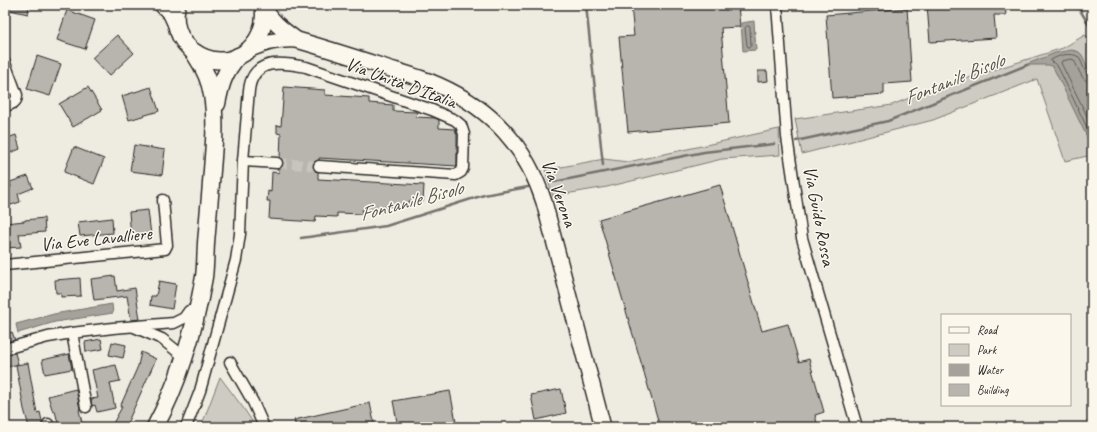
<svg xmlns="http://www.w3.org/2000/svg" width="1097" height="432" viewBox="0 0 1097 432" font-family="Caveat,sans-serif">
<rect width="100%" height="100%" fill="#eeebe0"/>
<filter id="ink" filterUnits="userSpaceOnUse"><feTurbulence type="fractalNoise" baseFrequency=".025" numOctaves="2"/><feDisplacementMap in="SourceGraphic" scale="8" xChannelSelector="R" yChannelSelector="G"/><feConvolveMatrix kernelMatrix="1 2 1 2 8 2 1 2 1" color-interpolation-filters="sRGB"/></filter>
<g filter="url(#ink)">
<g fill="#cecbc2" stroke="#7c7b76">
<polygon points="1085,35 1092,40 1092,155 1065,161 1037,79 933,120 802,154 795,119 892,105 924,92 1063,48"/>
<polygon points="779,129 780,155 722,159 607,187 553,196 545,170 604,159 628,162"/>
<polygon points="220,377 244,409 256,427 201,427"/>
</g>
<g fill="#a4a29a" stroke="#74726e">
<polygon points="754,21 756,50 743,51 741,23"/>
<polygon points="1072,50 1079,52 1082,55 1092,77 1092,142 1090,143 1053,67 1049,65 1025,65 1055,53"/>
<polygon points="112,304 113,313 55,322 18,333 16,324 54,314"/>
</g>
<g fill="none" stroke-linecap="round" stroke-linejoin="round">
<g stroke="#5b5b57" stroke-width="1">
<polygon points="747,26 749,26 750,28 751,45 750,47 748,47 747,45 745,28"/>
<path d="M1092 78 1089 77 1087 75 1079 57C1071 52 1059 55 1051 60V62L1056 64 1060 71 1092 138"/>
<path d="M1092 83C1081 82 1079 69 1074 60L1071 59 1062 61 1061 63 1092 126"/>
</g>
<g stroke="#74726e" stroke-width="2.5">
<polyline points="586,5 603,165"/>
<polyline points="1077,5 1092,30"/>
<polyline points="1090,5 1092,9"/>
<polyline points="796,141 888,121 1027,65"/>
<polyline points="554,182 704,152 774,144"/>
<polyline points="301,238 386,226 484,195 528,187"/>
</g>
</g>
<g fill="#b8b5ae" stroke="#2b2b2b">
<polygon points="5,5 29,5 28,14 5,9"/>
<polygon points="631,5 738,5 740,27 721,28 729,123 628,132 619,37 634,36"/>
<polygon points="927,5 1005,5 1006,15 994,15 996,38 930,42"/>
<polygon points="907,8 912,82 884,84 884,94 832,98 826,15"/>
<polygon points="67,10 95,20 85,49 57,40"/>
<polygon points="117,35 134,53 109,76 92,58"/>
<polygon points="37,56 61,64 50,96 27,89"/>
<polygon points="758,71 767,71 768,81 758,82"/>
<polygon points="88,87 102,110 73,127 59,104"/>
<polygon points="151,87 159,111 129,120 122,96"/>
<polygon points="284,87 325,90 325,95 369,98 369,103 393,105 393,111 417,112 416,117 435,118 439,120 439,128 455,129 457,135 457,166 319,158 319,160 314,162 313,166 315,171 318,172 318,179 424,185 423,202 409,201 409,207 385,206 385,212 362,210 362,214 337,213 337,217 316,216 315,222 269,219 270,201 267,201 268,191 271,192 272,172 279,173 279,169 282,167 283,164 283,160 280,157 281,134 277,133 277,125 281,126"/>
<polygon points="16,135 20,149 5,155 5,139"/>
<polygon points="134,145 165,150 162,175 130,171"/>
<polygon points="74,147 104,159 94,184 64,172"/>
<polygon points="28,176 33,188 18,194 20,202 5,207 5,189 11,187 10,182"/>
<polygon points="720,185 762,331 788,324 799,362 809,359 824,412 815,415 818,427 660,427 599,219"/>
<polygon points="148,210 151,235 131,237 129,212"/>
<polygon points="44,218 45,232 19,234 21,247 5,248 5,223 25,221 25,220"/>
<polygon points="112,218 113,233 80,236 78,222"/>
<polygon points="115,276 117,291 135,288 140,319 131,320 127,296 94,300 91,279"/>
<polygon points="80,278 81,296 61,297 61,293 56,293 55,280"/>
<polygon points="159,281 176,284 172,309 150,305 151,296 156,296"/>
<polygon points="7,326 9,333 12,332 15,340 5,342 5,327"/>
<polygon points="101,339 103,349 86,352 85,342"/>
<polygon points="112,342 126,345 123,358 109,355"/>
<polygon points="141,352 156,359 130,417 125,427 111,427 122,407 120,407 138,366"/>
<polygon points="15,353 18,364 5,368 5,355"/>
<polygon points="69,354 72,369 45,374 42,360"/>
<polygon points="28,363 37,413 40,412 42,421 42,427 29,427 24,409 16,365"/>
<polygon points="116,365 120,381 110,383 115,408 97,412 95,405 92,406 91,399 98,398 92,370 105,367 106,368 106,367"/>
<polygon points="76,389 80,409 79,410 83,427 59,427 55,411 53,412 48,396"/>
<polygon points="561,389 566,413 536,420 531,395"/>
<polygon points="450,391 457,427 398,427 393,401"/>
<polygon points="370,403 375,427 296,427 294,420"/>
</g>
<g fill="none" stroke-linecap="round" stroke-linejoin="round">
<polyline stroke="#c7c5bc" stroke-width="10" stroke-dasharray="10 5" stroke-linecap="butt" points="277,163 319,166"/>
<defs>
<g id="street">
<polyline points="777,5 787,137 802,238 857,427"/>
<path d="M5 63 17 95C17 103 12 104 5 106"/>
<polyline points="243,161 277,163"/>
<polyline points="5,265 165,249 167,245 163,200"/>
<polyline points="134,327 162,339 178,352"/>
<polyline points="72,333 86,407"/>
<polyline points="5,349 48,337 72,333 113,328 174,323 184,318 189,311"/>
<polyline points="230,362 253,402 264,427"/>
<polyline points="48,424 49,427"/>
<path d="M186 427 200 391 236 260 240 234 243 161 249 90C253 58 281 62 306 67L432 110 455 120 461 125 464 134 463 168 461 172 456 175 319 166"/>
</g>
<g id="secondary">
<polyline points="162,5 171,14 177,27"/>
<path d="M263 5C270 21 283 30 297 40 325 48 353 57 381 66 400 72 420 77 438 85 492 109 526 146 544 202L603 427"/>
<path d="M248 50C266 42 277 39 297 40"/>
</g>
<g id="primary">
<path d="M193 51C228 77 271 46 263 5"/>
<path d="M217 104C221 83 224 73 238 56"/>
<path d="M155 427C180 381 195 328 204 277 206 262 205 247 207 232 208 216 210 199 211 183 213 155 217 124 212 95 210 81 204 68 196 56 193 51 188 47 184 42 176 31 174 18 177 5"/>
</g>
</defs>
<use href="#street" stroke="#2b2b2b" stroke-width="13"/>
<use href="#secondary" stroke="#2b2b2b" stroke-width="18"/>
<use href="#primary" stroke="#2b2b2b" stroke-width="19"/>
<use href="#street" stroke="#fbf7ec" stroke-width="10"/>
<use href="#secondary" stroke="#fbf7ec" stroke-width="15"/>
<use href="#primary" stroke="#fbf7ec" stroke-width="16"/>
</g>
</g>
<g text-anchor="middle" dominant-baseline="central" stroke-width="3" stroke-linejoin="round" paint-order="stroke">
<g font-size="19" fill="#2b2b2b" stroke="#fbf7ec">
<text transform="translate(401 83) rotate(20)">Via Unità D'Italia</text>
<text transform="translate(559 193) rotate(70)">Via Verona</text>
<text transform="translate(819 216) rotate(79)">Via Guido Rossa</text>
<text transform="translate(96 239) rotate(-6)">Via Eve Lavalliere</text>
</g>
<g font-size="20" font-style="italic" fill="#555552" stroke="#fbf7ec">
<text transform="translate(954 79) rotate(-22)">Fontanile Bisolo</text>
<text transform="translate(411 201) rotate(-15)">Fontanile Bisolo</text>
</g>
</g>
<rect width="1097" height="432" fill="none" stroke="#fbf7ec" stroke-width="20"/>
<rect x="10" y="10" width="1077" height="412" fill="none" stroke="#2b2b2b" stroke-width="1.5" filter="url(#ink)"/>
<rect x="941" y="314" width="130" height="92" fill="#fbf7ec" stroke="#a8a59f"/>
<rect x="949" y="327" width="20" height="6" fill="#fbf7ec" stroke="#a8a59f"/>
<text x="977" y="334" font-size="12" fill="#2b2b2b">Road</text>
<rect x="949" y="344" width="20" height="12" fill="#cecbc2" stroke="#a8a59f"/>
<text x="977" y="354" font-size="12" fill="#2b2b2b">Park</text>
<rect x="949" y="364" width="20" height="12" fill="#a4a29a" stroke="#a8a59f"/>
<text x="977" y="374" font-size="12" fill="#2b2b2b">Water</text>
<rect x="949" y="384" width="20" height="12" fill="#b8b5ae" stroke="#a8a59f"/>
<text x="977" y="394" font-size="12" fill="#2b2b2b">Building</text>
</svg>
